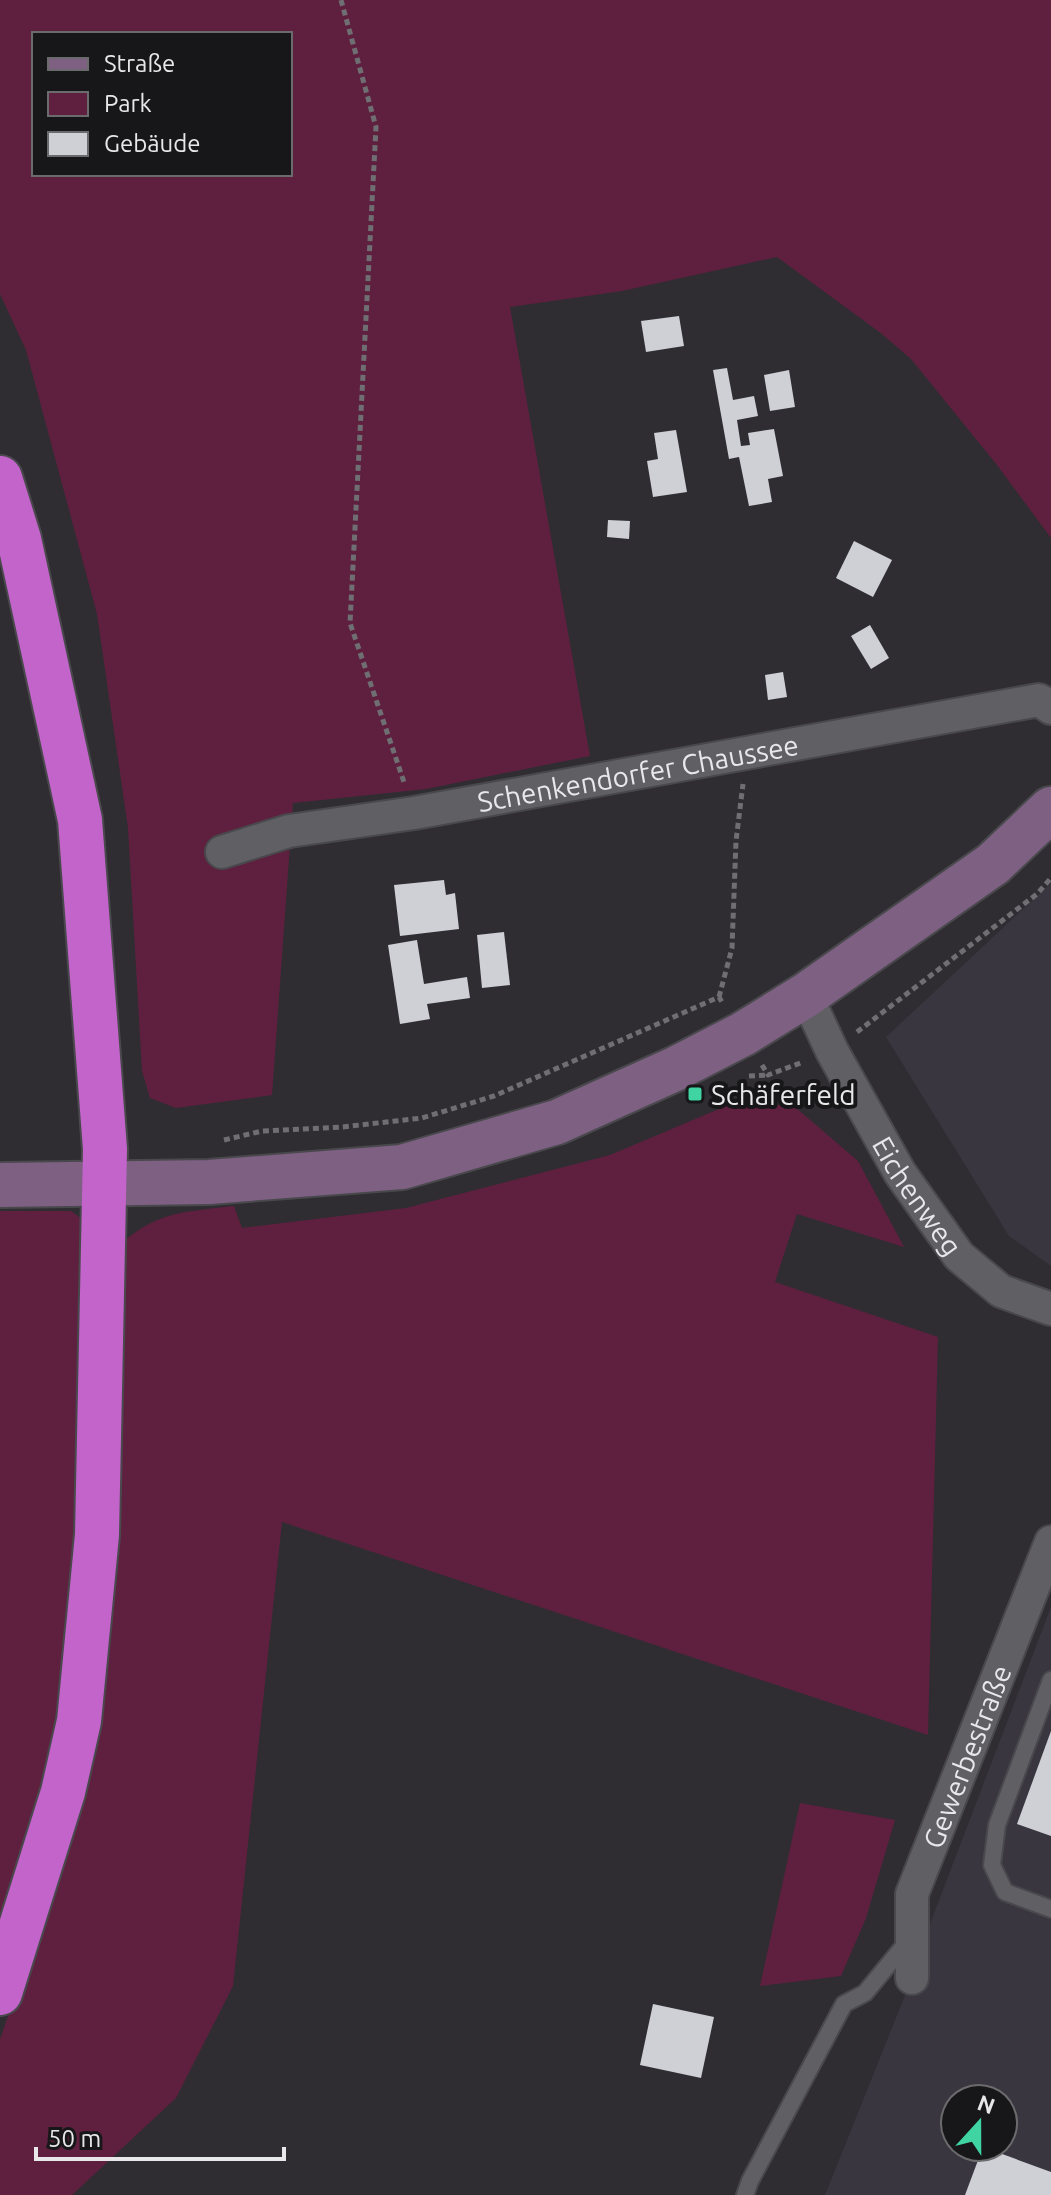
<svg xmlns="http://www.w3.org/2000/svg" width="1051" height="2195" viewBox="0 0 1051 2195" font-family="Ubuntu,sans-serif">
<rect width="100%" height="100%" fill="#2f2d32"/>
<g fill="#393640" fill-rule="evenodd">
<polygon points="1051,883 1051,1266 1009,1236 886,1037"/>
<path d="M1051 1607V2195H825L912 1978 933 1916ZM955 2099H1003V2147H955Z"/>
</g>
<g fill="#5f2040" fill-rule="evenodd">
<path d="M0 0H1051V538L997 465 911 359 882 334 777 257 622 291 510 307 590 756 426 789 293 803 272 1095 176 1108 150 1098 142 1071 128 828 97 614 26 350 0 294ZM34 34H290V174H34Z"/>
<path d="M738 1101 795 1107 858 1161 904 1247 797 1214 775 1282 938 1337 928 1735 282 1522 233 1986 176 2098 72 2195H0V2039L43 1916 117 1247C157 1211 183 1212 234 1206L242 1228 406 1208 610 1155Z"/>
<polygon points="0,1211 71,1211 82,1219 85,1453 70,1665 44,1808 0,1951"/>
<polygon points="800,1803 895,1820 866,1918 841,1976 760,1986"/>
</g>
<g fill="#ced0d6">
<polygon points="679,316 684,346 646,352 641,321"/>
<polygon points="727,368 733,400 754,396 758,416 737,420 741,446 750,445 748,433 774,429 783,476 768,479 772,502 749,506 739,457 729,459 713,370"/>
<polygon points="789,370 795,407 770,411 764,375"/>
<polygon points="676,430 687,492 653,497 647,461 658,459 654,433"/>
<polygon points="608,520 630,521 629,539 607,537"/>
<polygon points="854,541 892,560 873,597 836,578"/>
<polygon points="870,625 889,658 871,669 851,636"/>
<polygon points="783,672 787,697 768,700 765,675"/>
<polygon points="444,880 446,895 455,893 459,929 400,936 394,885"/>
<polygon points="504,932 510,985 482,988 477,935"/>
<polygon points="417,940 424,984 467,977 470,998 427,1004 430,1019 400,1024 388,945"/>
<polygon points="1051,1731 1051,1836 1017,1824"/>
<polygon points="653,2004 714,2017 701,2078 640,2065"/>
<polygon points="983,2147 1051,2172 1051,2195 965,2195"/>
</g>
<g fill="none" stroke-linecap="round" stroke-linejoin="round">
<defs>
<g id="service">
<polyline points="1051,1680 997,1825 992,1865 1005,1892 1051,1909"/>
<polyline points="745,2195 750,2181 844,2004 865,1993 908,1941"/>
</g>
<g id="minor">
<path id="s1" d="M222 852 289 831 414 813 1039 700 1051 708"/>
<path id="s2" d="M806 995 832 1051 900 1173 959 1256 1001 1291 1051 1309"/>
<path id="s3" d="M912 1978V1894L1051 1542"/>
</g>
<polyline id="secondary" points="0,1185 209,1182 402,1167 557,1122 675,1069 743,1034 806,995 993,864 1051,809"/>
<polyline id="motorway" points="0,478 19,539 80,820 105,1149 97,1535 79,1721 63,1792 0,1993"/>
</defs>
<use href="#service" stroke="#49484c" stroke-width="20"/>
<use href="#minor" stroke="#49484c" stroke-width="36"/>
<use href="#secondary" stroke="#49484c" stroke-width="48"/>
<use href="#motorway" stroke="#49484c" stroke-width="48"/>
<g stroke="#6f6e72" stroke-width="5" stroke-dasharray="6 4" stroke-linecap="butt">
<polyline points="341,0 376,127 350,623 405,785"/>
<polyline points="719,997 732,948 736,841 743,784"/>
<polyline points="857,1032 1037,894 1051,878"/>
<polyline points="762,1065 768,1075 803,1062"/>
<polyline points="749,1076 768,1075"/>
<polyline points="224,1140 262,1131 342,1127 422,1118 494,1096 719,997 722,1002"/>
</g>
<use href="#service" stroke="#605f64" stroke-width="16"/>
<use href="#minor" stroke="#605f64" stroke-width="32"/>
<use href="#secondary" stroke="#7d6082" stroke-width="44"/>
<use href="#motorway" stroke="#c264c9" stroke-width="44"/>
</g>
<rect fill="#3fd4a2" stroke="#171618" stroke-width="3" x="687" y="1086" width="16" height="16" rx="4"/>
<g text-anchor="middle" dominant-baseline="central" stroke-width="8" stroke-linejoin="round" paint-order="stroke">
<g font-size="28" fill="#e8e7ea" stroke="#171618">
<text stroke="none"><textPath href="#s1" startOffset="424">Schenkendorfer Chaussee</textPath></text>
<text stroke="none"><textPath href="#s2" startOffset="230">Eichenweg</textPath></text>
<text stroke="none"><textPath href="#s3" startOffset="232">Gewerbestraße</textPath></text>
</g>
<g font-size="28" fill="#e8e7ea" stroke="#171618" text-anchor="start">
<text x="711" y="1094">Schäferfeld</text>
</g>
</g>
<rect x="32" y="32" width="260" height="144" fill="#171618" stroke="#6b6a6c" stroke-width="2"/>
<rect x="48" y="58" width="40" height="12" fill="#7d6082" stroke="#6b6a6c" stroke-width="2"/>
<text x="104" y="72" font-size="24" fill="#e8e7ea">Straße</text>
<rect x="48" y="92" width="40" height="24" fill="#5f2040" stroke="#6b6a6c" stroke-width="2"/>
<text x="104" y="112" font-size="24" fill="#e8e7ea">Park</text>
<rect x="48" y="132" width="40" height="24" fill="#ced0d6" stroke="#6b6a6c" stroke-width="2"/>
<text x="104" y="152" font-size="24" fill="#e8e7ea">Gebäude</text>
<g transform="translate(979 2123) rotate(21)"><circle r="38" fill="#171618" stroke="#6b6a6c" stroke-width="2"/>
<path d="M0-6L14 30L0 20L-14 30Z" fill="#3fd4a2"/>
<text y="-12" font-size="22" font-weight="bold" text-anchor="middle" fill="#e8e7ea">N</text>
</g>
<path d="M36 2147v12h248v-12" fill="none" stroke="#e8e7ea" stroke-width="4"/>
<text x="48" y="2147" font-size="24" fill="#e8e7ea" stroke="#171618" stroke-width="6" paint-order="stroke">50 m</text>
</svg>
